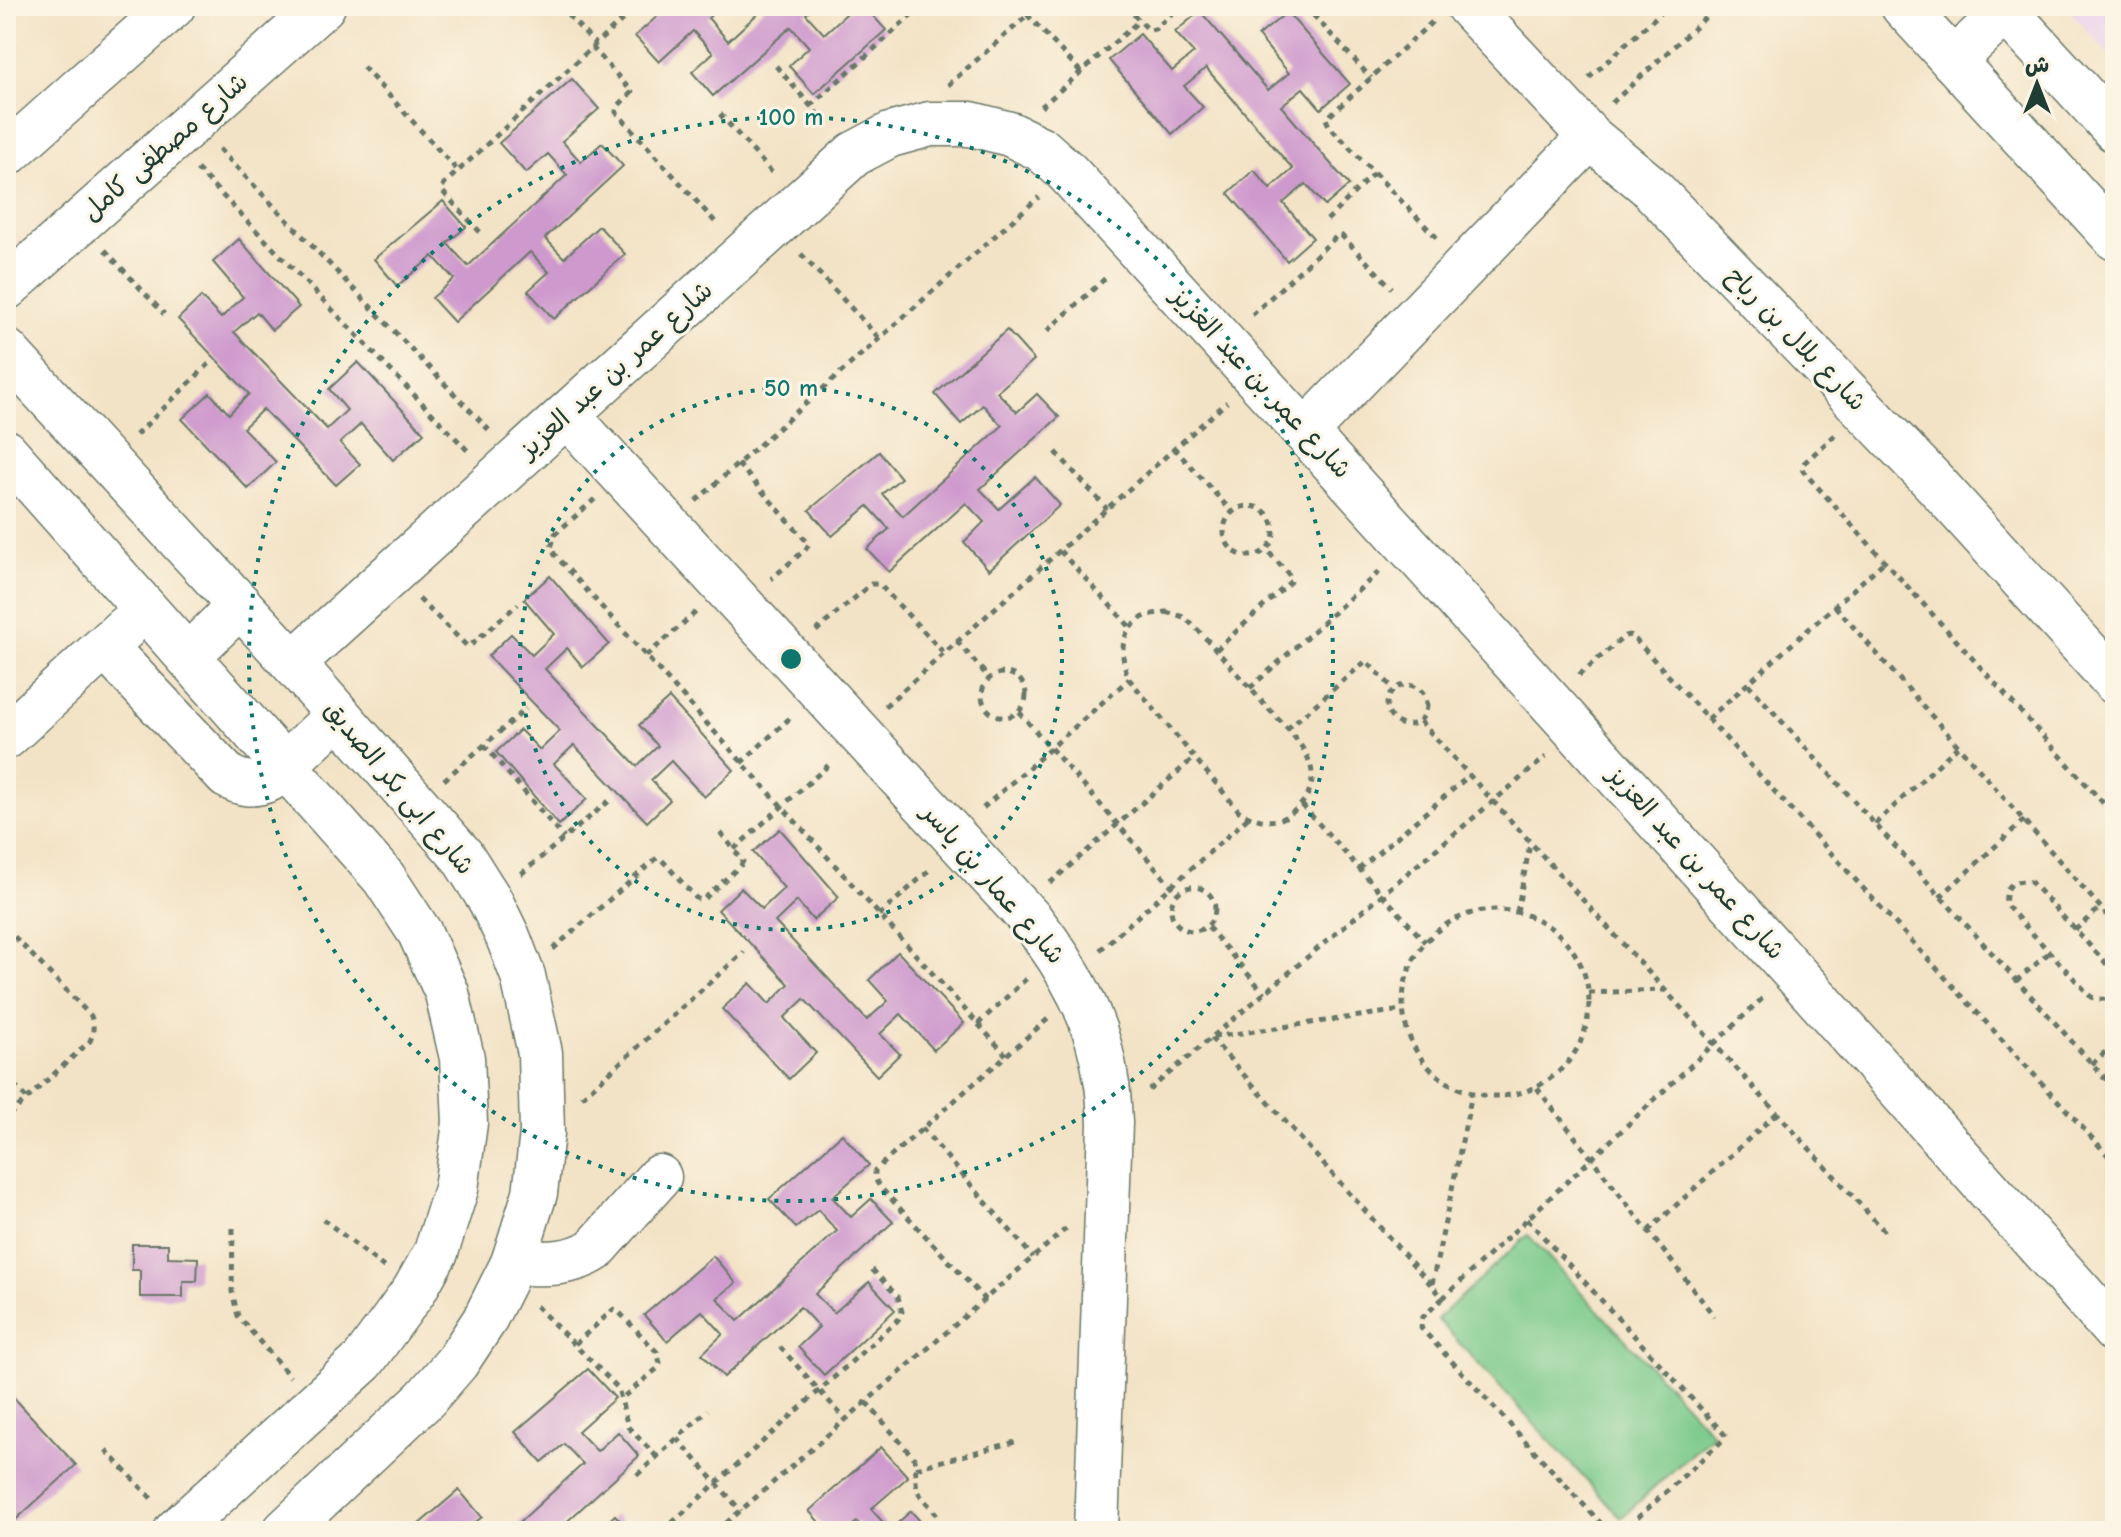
<svg xmlns="http://www.w3.org/2000/svg" width="2121" height="1537" viewBox="0 0 2121 1537" font-family="'Comic Neue','Playpen Sans Arabic',sans-serif">
<rect width="100%" height="100%" fill="#fcf5e5"/>
<filter id="ink" filterUnits="userSpaceOnUse"><feTurbulence type="fractalNoise" baseFrequency=".0125" numOctaves="2"/><feDisplacementMap in="SourceGraphic" scale="16" xChannelSelector="R" yChannelSelector="G"/><feConvolveMatrix kernelMatrix="1 2 1 2 8 2 1 2 1" color-interpolation-filters="sRGB"/></filter>
<filter id="wash" filterUnits="userSpaceOnUse"><feTurbulence type="fractalNoise" baseFrequency=".006" numOctaves="4" result="noise"/><feDisplacementMap in="SourceGraphic" scale="32" xChannelSelector="R" yChannelSelector="G"/><feGaussianBlur stdDeviation="1.8" result="paint"/><feColorMatrix in="noise" values="0 0 0 0 0 0 0 0 0 0 0 0 0 0 0 0 0 1.4 0 .05"/><feComposite in="paint" operator="in"/></filter>
<g filter="url(#wash)">
<rect width="100%" height="100%" fill="#f3e3c6"/>
<polygon fill="#ead1ed" points="2065,6 2115,6 2115,62"/>
<polygon fill="#79c98a" stroke="#4c835f" stroke-width="2" points="1528,1235 1713,1434 1621,1518 1437,1319"/>
<g id="blocks">
<g fill="#ce99cd">
<polygon points="669,6 721,6 708,18 728,41 766,6 814,6 806,14 824,34 855,6 864,6 886,30 814,94 789,66 809,47 791,27 713,96 692,72 713,53 693,31 659,62 635,36"/>
<polygon points="1200,11 1268,90 1289,73 1258,36 1287,12 1350,84 1321,109 1303,88 1281,106 1349,185 1325,206 1306,184 1283,203 1313,238 1287,261 1228,193 1254,170 1270,189 1293,169 1206,68 1184,86 1203,107 1172,134 1109,60 1140,34 1172,71 1194,53 1175,32"/>
<polygon points="572,79 599,109 562,141 581,162 602,143 623,166 545,238 564,258 599,226 625,254 554,319 528,291 549,272 530,252 454,322 432,298 454,279 433,256 397,286 374,259 443,201 466,227 447,243 468,266 567,175 548,154 526,173 499,143"/>
<polygon points="239,239 299,307 272,330 257,312 234,332 327,429 347,410 329,389 358,362 424,433 393,460 361,424 340,443 360,464 336,485 263,409 243,428 276,462 248,489 182,419 210,393 229,414 249,394 178,319 201,297 221,318 243,297 213,262"/>
<polygon points="1007,330 1034,360 997,392 1017,412 1037,394 1059,417 980,489 999,509 1035,477 1060,505 989,570 964,542 984,522 966,503 889,572 867,549 889,529 868,506 832,536 809,510 879,452 901,478 882,494 903,516 1002,426 983,405 961,424 935,394"/>
<polygon points="550,576 609,644 583,667 567,648 545,669 637,766 658,746 639,725 669,698 734,770 704,797 671,761 651,780 670,800 647,822 574,745 554,764 587,799 559,825 496,752 520,730 540,750 560,731 488,656 511,634 532,655 554,634 524,599"/>
<polygon points="780,829 839,897 813,920 797,901 775,922 867,1020 888,1001 869,980 898,952 964,1023 934,1050 901,1014 880,1034 900,1054 877,1076 804,999 784,1018 816,1053 789,1079 722,1009 750,983 769,1004 789,984 718,910 741,888 762,909 784,888 753,852"/>
<polygon points="842,1134 869,1165 832,1197 851,1217 871,1199 893,1222 815,1294 834,1313 869,1282 895,1310 824,1375 798,1347 819,1327 800,1307 724,1377 702,1354 723,1334 702,1311 667,1341 644,1315 713,1256 736,1283 717,1298 738,1321 837,1231 818,1210 796,1228 769,1199"/>
<polygon points="132,1244 168,1244 168,1257 198,1258 197,1281 183,1281 183,1297 140,1297 140,1270 132,1270"/>
<polygon points="588,1369 615,1398 578,1431 597,1451 618,1432 639,1456 561,1527 565,1531 510,1531 583,1464 564,1444 542,1462 515,1432"/>
<polygon points="6,1389 76,1465 11,1524 6,1519"/>
<polygon points="881,1447 908,1477 871,1509 890,1530 911,1511 929,1531 865,1531 857,1522 846,1531 827,1531 809,1511"/>
<polygon points="459,1490 482,1517 464,1531 411,1531"/>
<polygon points="615,1515 630,1531 598,1531"/>
</g>
</g>
</g>
<g filter="url(#ink)">
<use href="#blocks" fill-opacity="0" stroke="#697767" stroke-width="2"/>
<g fill="none" stroke-linecap="round" stroke-linejoin="round">
<defs>
<g id="minor">
<polyline points="1468,6 1590,137 1647,184 1933,481 2115,682"/>
<polyline points="1903,6 2115,238"/>
<polyline points="2001,6 2115,130"/>
<polyline points="1953,61 2006,11"/>
<polyline points="6,155 173,6"/>
<polyline points="6,288 323,6"/>
<polyline points="6,351 293,663 462,856 490,900 508,937 523,976 540,1053 542,1133 535,1193 513,1263 484,1321 457,1362 425,1399 285,1531"/>
<path d="M567 415 1032 921C1069 968 1098 1019 1106 1079 1109 1093 1109 1108 1110 1123L1096 1531"/>
<polyline points="1306,431 1590,137"/>
<polyline points="6,452 384,878 420,933 447,993 462,1058 465,1123 456,1189 436,1252 414,1291 363,1361 176,1531"/>
<path d="M105 647 227 776C243 785 253 786 270 779L338 715"/>
<polyline points="188,656 240,605"/>
<path d="M293 663 854 154 890 135 930 124H971L1010 134 1041 149 1067 172C1419 555 1768 942 2115 1331"/>
<polyline points="6,737 125,628"/>
<path d="M513 1263C542 1263 569 1266 594 1250L659 1177"/>
</g>
</defs>
<use href="#minor" stroke="#697767" stroke-width="47"/>
<g stroke="#697767" stroke-width="5" stroke-dasharray="6 6" stroke-linecap="butt">
<polyline points="560,6 595,44"/>
<polyline points="1019,6 1081,72"/>
<polyline points="1125,6 1149,30 1155,29 1180,6"/>
<polyline points="1305,6 1371,78"/>
<polyline points="1432,22 1326,119 1329,126 1439,240"/>
<polyline points="592,47 632,92 617,107 616,112 718,225"/>
<polyline points="776,66 828,126"/>
<polyline points="363,67 458,171"/>
<polyline points="1589,78 1668,6"/>
<polyline points="948,85 1027,16"/>
<polyline points="1612,103 1706,17"/>
<polyline points="810,106 922,6"/>
<polyline points="1041,107 1139,21"/>
<polyline points="720,114 775,176"/>
<polyline points="219,149 489,430"/>
<polyline points="197,169 470,453"/>
<polyline points="1327,220 1374,173"/>
<polyline points="480,232 443,192 442,188 444,184 637,6"/>
<polyline points="105,250 164,314"/>
<polyline points="801,254 879,338"/>
<polyline points="1252,315 1338,235 1342,236 1392,288"/>
<polyline points="1047,331 1109,275"/>
<polyline points="136,435 210,363"/>
<polyline points="1835,435 1804,463 1802,467 1803,471 2115,816"/>
<polyline points="1174,448 1232,512"/>
<polyline points="1056,452 1107,509"/>
<polyline points="738,464 809,544 806,549 771,579"/>
<polyline points="595,499 555,534 551,548 555,555 1006,1055"/>
<polyline points="696,501 1039,197"/>
<circle cx="1249" cy="531" r="25"/>
<polyline points="1060,551 1131,628"/>
<polyline points="419,599 467,646 472,644 518,604"/>
<polyline points="1835,606 2115,924"/>
<path d="M1166 612 1184 617 1199 631C1221 655 1242 679 1264 704 1280 722 1305 743 1311 767 1316 786 1305 804 1290 814 1274 826 1254 820 1239 811L1129 679C1119 655 1119 628 1146 616 1151 614 1160 613 1166 612Z"/>
<polyline points="816,631 871,584 879,584 944,653"/>
<polyline points="957,641 989,678"/>
<polyline points="1216,650 1291,581 1291,577 1266,549"/>
<polyline points="646,656 696,612"/>
<circle cx="1004" cy="695" r="22"/>
<polyline points="1579,675 1625,636 1630,635 1633,637 2115,1163"/>
<polyline points="1748,684 2115,1089"/>
<circle cx="1407" cy="705" r="20"/>
<polyline points="1250,688 1380,571"/>
<polyline points="885,706 1227,402"/>
<polyline points="1019,712 1177,892"/>
<polyline points="1708,719 1885,561"/>
<polyline points="1420,721 1888,1235"/>
<polyline points="1287,729 1366,661 1394,689"/>
<polyline points="484,745 564,838"/>
<polyline points="741,763 791,717"/>
<polyline points="444,780 526,709"/>
<polyline points="1302,805 1425,942"/>
<polyline points="983,808 1129,679"/>
<polyline points="1875,824 1958,746"/>
<polyline points="734,849 832,762"/>
<polyline points="1359,869 1470,775"/>
<polyline points="521,874 609,801"/>
<polyline points="1050,883 1195,757"/>
<circle cx="1193" cy="909" r="22"/>
<polyline points="1940,897 2024,820"/>
<circle cx="1496" cy="1003" r="93"/>
<polyline points="1517,912 1530,844"/>
<polyline points="879,915 932,868"/>
<polyline points="1208,927 1264,993"/>
<path d="M6 928 91 1016C94 1025 94 1032 90 1041L6 1118"/>
<polyline points="2075,930 2101,907"/>
<polyline points="553,949 657,858 662,860 696,898 700,900 704,899 741,865 743,861 720,832"/>
<polyline points="1100,950 1249,817"/>
<path d="M2115 973 2031 882C2012 879 2004 886 2006 905L2091 997C2101 1000 2107 1001 2115 993"/>
<polyline points="2016,981 2050,952"/>
<polyline points="1589,993 1664,990"/>
<polyline points="978,1024 1027,978"/>
<polyline points="1213,1037 1402,1010"/>
<polyline points="1211,1038 1443,1298 1765,996"/>
<polyline points="2092,1064 2115,1043"/>
<polyline points="6,1076 27,1099"/>
<polyline points="1537,1088 1714,1316"/>
<polyline points="1149,1090 1546,757"/>
<polyline points="582,1097 744,952"/>
<polyline points="922,1128 1033,1257"/>
<polyline points="323,1219 385,1268"/>
<polyline points="1527,1219 1725,1435 1723,1440 1623,1531"/>
<polyline points="233,1228 232,1292 238,1316 290,1377"/>
<polyline points="1648,1231 1777,1113"/>
<polyline points="1432,1284 1472,1094"/>
<polyline points="1443,1298 1422,1318 1421,1328 1608,1531"/>
<polyline points="985,1300 880,1187 875,1179 875,1170 1049,1018"/>
<polyline points="536,1306 618,1388 628,1427 657,1457"/>
<polyline points="575,1344 614,1309 617,1310 657,1352 660,1363 658,1368 622,1398"/>
<polyline points="780,1347 846,1420"/>
<path d="M866 1402 914 1458C917 1468 914 1481 918 1491 925 1506 943 1512 940 1531"/>
<polyline points="677,1438 741,1511"/>
<polyline points="106,1450 152,1499"/>
<polyline points="916,1468 1015,1442"/>
<polyline points="637,1475 708,1410"/>
<polyline points="663,1531 898,1320 902,1312 898,1297 869,1266"/>
<polyline points="717,1531 1068,1227"/>
</g>
<use href="#minor" stroke="#fff" stroke-width="44"/>
</g>
</g>
<g fill="none" stroke="#0f766e" stroke-width="4" stroke-dasharray="4 8">
<circle cx="791" cy="659" r="271"/>
<circle cx="791" cy="659" r="542"/>
</g>
<g text-anchor="middle" dominant-baseline="central" stroke-width="6" stroke-linejoin="round" paint-order="stroke">
<g font-size="26" fill="#1f3d34" stroke="#fcf5e5">
<text transform="translate(165 147) rotate(-41)">شارع مصطفى كامل</text>
<text transform="translate(1796 339) rotate(46)">شارع بلال بن رباح</text>
<text transform="translate(616 370) rotate(-42)">شارع عمر بن عبد العزيز</text>
<text transform="translate(1261 383) rotate(47)">شارع عمر بن عبد العزيز</text>
<text transform="translate(399 788) rotate(50)">شارع ابى بكر الصديق</text>
<text transform="translate(1696 863) rotate(48)">شارع عمر بن عبد العزيز</text>
<text transform="translate(993 884) rotate(49)">شارع عمار بن ياسر</text>
</g>
</g>
<circle cx="791" cy="659" r="12" fill="#0f766e" stroke="#fcf5e5" stroke-width="4"/>
<g font-size="24" text-anchor="middle" font-weight="bold" fill="#0f766e" stroke="#fcf5e5" stroke-width="6" stroke-linejoin="round" paint-order="stroke">
<text x="791" y="125">100 m</text>
<text x="791" y="396">50 m</text>
</g>
<rect width="2121" height="1537" fill="none" stroke="#fcf5e5" stroke-width="32"/>
<g transform="translate(2037 84)" stroke="#fcf5e5" stroke-width="6" paint-order="stroke">
<path d="M0-6L14 30L0 20L-14 30Z" fill="#1f3d34"/>
<text y="-12" font-size="22" font-weight="bold" text-anchor="middle" fill="#1f3d34">ش</text>
</g>
</svg>
